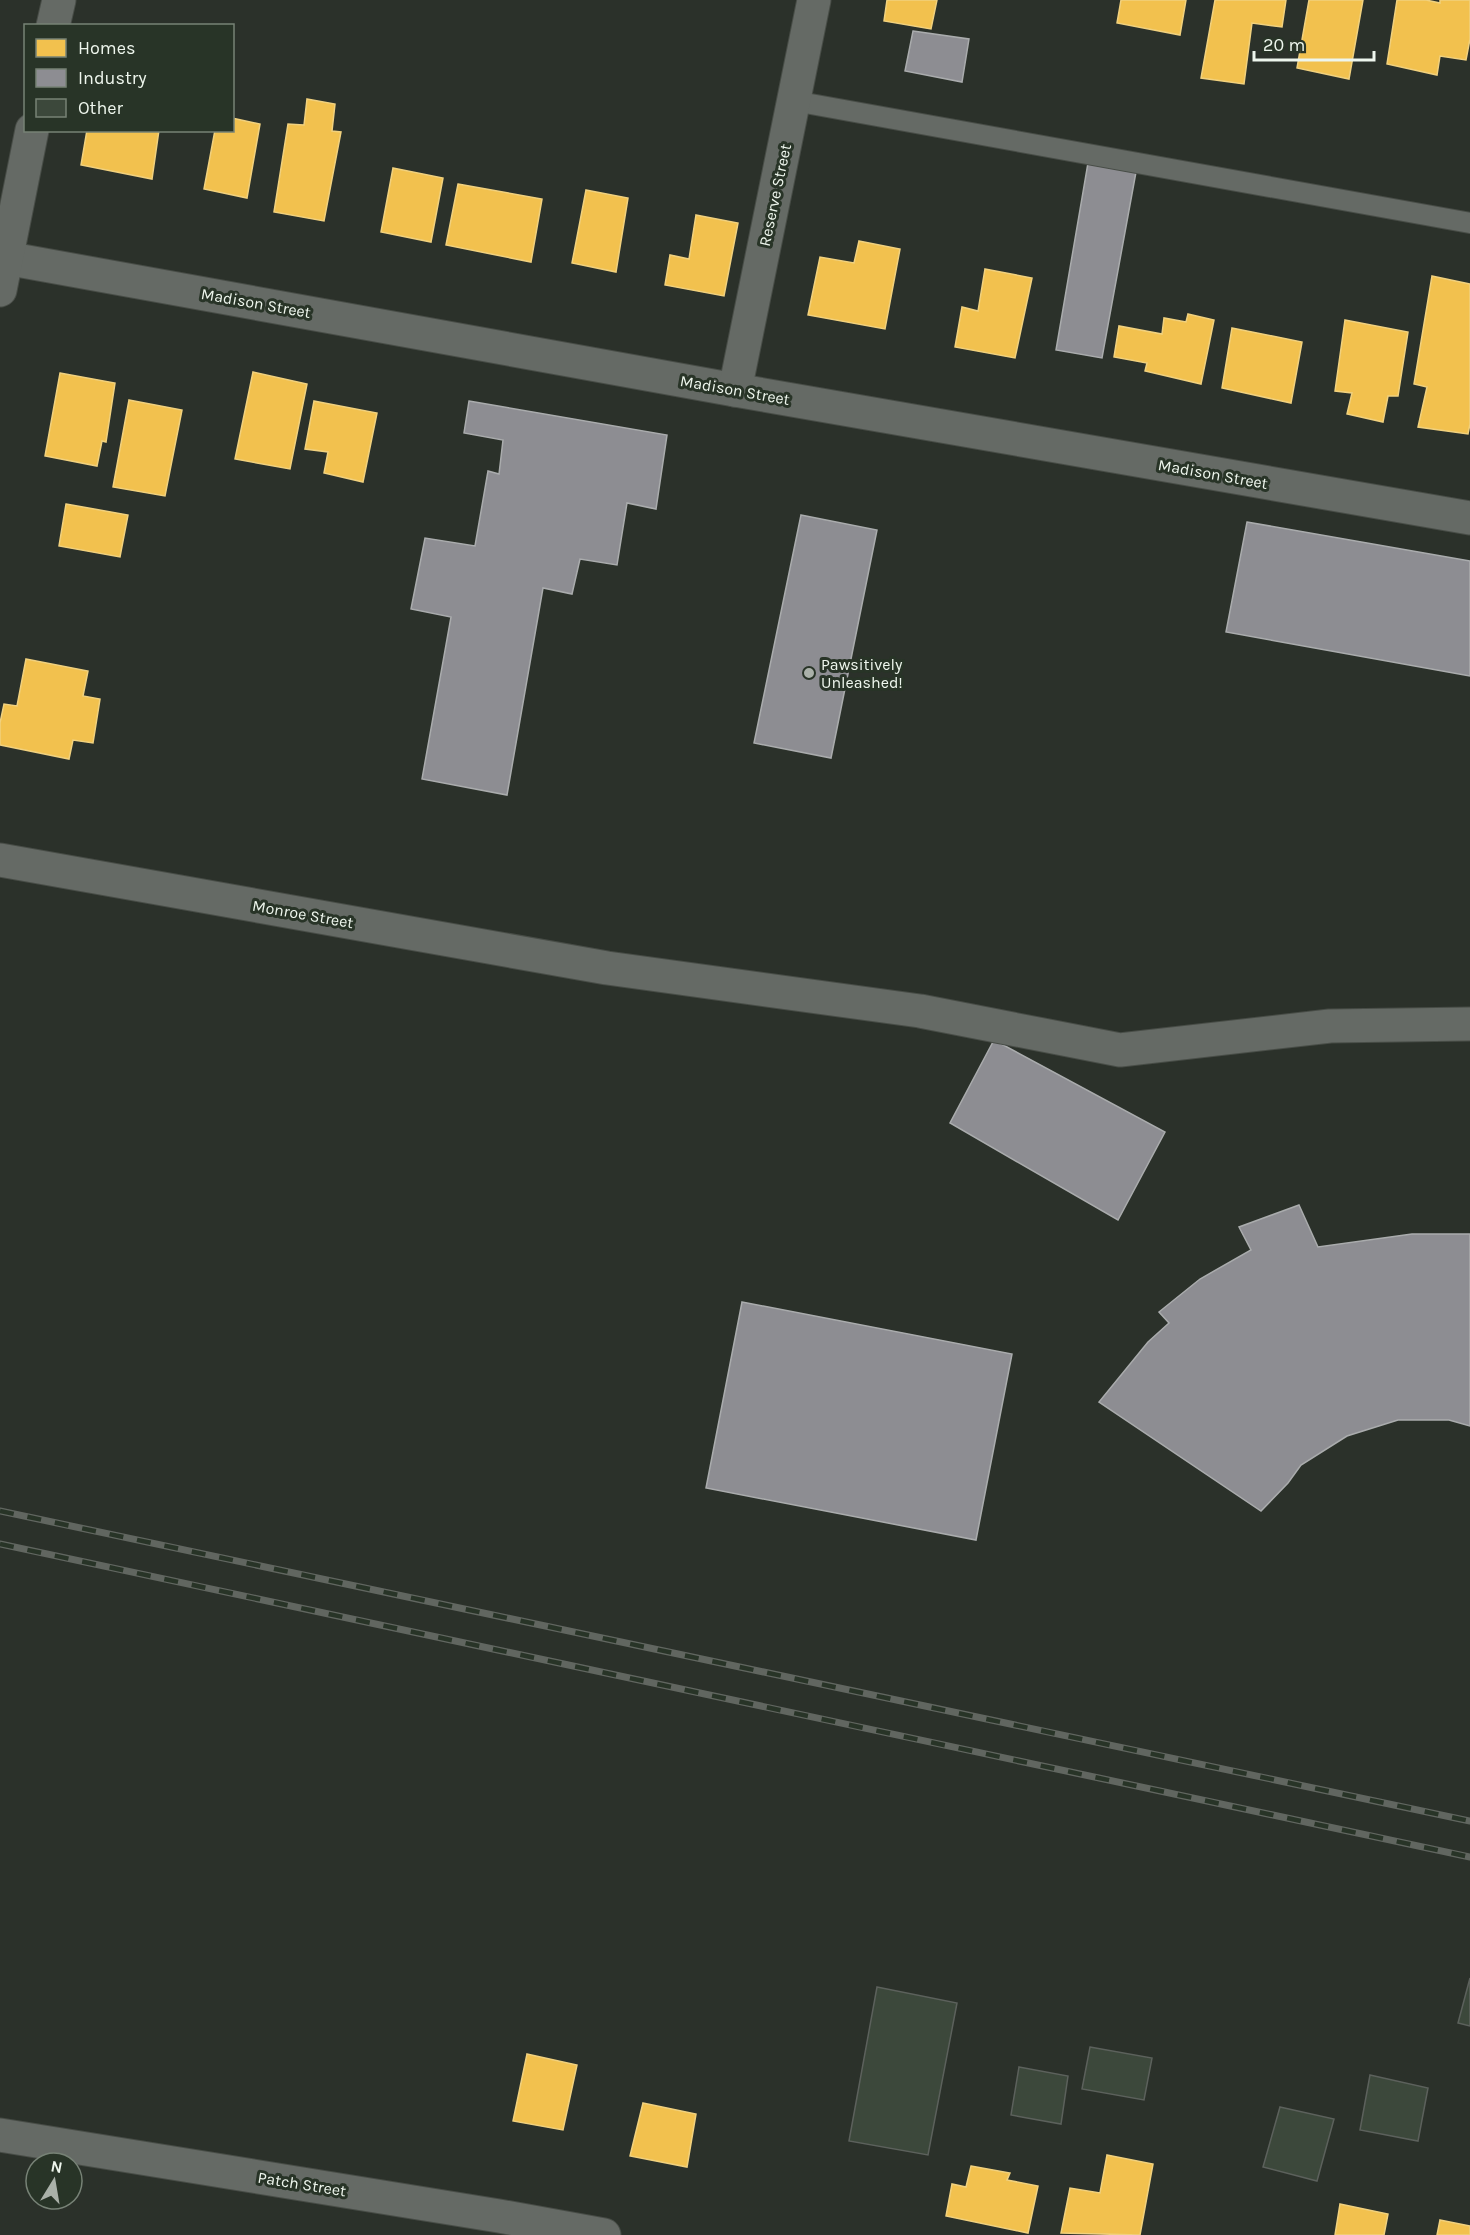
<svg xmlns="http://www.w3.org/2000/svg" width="1470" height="2235" viewBox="0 0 1470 2235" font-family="Karla,sans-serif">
<rect width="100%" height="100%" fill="#2b312a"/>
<g fill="#f2c14e" stroke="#f1d17e" stroke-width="1.5">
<polygon points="887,0 937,0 931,29 884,21"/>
<polygon points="1121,0 1186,0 1180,35 1117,23"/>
<polygon points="1215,0 1286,0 1282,27 1252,23 1244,84 1201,78"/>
<polygon points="1309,0 1363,0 1349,79 1297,68"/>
<polygon points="1397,0 1426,0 1440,3 1440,0 1470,0 1470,39 1466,60 1440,56 1437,75 1387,64"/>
<polygon points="307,99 335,104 332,131 341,132 324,221 274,212 288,124 304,125"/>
<polygon points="232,118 260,124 247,198 204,189 215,130 232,130"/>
<polygon points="87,130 159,130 152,179 81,165"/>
<polygon points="393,168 443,178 431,242 381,232"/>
<polygon points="458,184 542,199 531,262 446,245"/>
<polygon points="586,190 628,198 616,272 572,263"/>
<polygon points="696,215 738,223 724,296 665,285 670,255 689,259"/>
<polygon points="859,241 900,249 885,329 808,315 820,257 854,263"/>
<polygon points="985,269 1032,278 1015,358 955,347 962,307 978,311"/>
<polygon points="1432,276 1470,284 1470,424 1468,434 1418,427 1427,387 1414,384"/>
<polygon points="1188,314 1214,320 1201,384 1145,371 1147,363 1114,357 1119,326 1162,334 1164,318 1186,322"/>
<polygon points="1345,320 1408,332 1398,396 1388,396 1383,422 1347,414 1352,393 1335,391"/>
<polygon points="1232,328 1302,342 1291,403 1222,388"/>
<polygon points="253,372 307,384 290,469 235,459"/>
<polygon points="60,373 115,383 106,442 102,441 97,466 45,456"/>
<polygon points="129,400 182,410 165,496 113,487"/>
<polygon points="314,401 377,413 363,482 324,473 328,452 305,449"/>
<polygon points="66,504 128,515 120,557 59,546"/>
<polygon points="26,659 88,671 83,696 100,699 93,743 73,740 69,759 0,745 0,723 4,704 17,706"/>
<polygon points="527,2054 577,2065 563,2130 513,2121"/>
<polygon points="643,2103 696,2114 687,2167 630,2156"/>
<polygon points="1107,2155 1153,2164 1140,2235 1061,2233 1070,2188 1100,2193"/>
<polygon points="971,2166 1010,2173 1007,2180 1038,2186 1028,2233 946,2216 952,2184 966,2187"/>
<polygon points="1340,2204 1388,2214 1384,2235 1335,2235"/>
<polygon points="1440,2220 1470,2226 1470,2235 1437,2235"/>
</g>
<g fill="#8d8d92" stroke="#aaacad" stroke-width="1.5">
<polygon points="913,31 969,39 962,82 905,71"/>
<polygon points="1088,163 1136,172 1102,358 1056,350"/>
<polygon points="469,401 667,435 656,509 627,503 617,565 580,559 572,594 543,588 507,795 422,779 451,617 411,609 425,538 475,546 488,471 499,474 503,440 464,433"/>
<polygon points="801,515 877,530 831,758 754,743"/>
<polygon points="1247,522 1470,561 1470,676 1226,632"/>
<polygon points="994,1040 1165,1132 1118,1220 950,1123"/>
<polygon points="1299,1205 1318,1247 1412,1234 1470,1234 1470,1426 1449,1420 1398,1420 1347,1436 1301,1465 1288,1483 1261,1511 1099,1402 1148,1342 1169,1323 1159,1312 1200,1279 1251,1250 1239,1227"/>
<polygon points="742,1302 1012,1354 976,1540 706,1488"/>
</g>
<g fill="#3c483b" stroke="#5c615c" stroke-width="1.5">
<polygon points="1470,1978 1470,2026 1458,2023"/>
<polygon points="877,1987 957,2003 928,2155 849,2141"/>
<polygon points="1090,2047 1152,2058 1144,2100 1082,2089"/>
<polygon points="1019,2067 1068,2076 1061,2124 1011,2115"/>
<polygon points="1370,2075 1428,2088 1418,2141 1360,2130"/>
<polygon points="1280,2107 1334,2119 1317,2181 1263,2167"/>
</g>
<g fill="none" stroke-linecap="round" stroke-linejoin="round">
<defs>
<polyline id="lane" points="794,101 1470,223"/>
<g id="street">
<polyline points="53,26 59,0"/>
<polyline points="0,257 735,390 1470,518"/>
<polyline points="0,290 32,130"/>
<polyline points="735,390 814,0"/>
<polyline points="0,860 607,968 920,1011 1120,1050 1330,1026 1470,1024"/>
<polyline points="0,2135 499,2216 604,2235"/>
</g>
</defs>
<use href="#lane" stroke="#484d47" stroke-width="22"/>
<use href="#street" stroke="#484d47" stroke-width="35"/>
<use href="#lane" stroke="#656a65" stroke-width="20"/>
<use href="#street" stroke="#656a65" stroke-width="33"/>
<defs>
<g id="rail">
<polyline points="0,1511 1470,1821"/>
<polyline points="0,1544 1470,1857"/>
</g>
</defs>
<use href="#rail" stroke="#616660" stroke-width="7"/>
<use href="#rail" stroke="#283427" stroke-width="4.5" stroke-dasharray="14" stroke-linecap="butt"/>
</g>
<circle fill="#aab1a9" stroke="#283427" stroke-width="2" cx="809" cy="673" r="6"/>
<g text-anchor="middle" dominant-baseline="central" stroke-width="6" stroke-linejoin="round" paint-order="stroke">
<g font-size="16" fill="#eef6ed" stroke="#283427">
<text transform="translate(775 195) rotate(-78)">Reserve Street</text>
<text transform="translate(256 303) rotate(10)">Madison Street</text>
<text transform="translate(735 390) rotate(10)">Madison Street</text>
<text transform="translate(1213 474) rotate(10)">Madison Street</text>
<text transform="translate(303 914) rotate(10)">Monroe Street</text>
<text transform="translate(302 2184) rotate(9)">Patch Street</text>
</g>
<g font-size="16" fill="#eef6ed" stroke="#283427" text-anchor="start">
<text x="821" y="664">Pawsitively<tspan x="821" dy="18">Unleashed!</tspan></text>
</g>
</g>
<rect x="24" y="24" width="210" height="108" fill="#283427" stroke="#778276" stroke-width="1.5"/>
<rect x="36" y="39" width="30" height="18" fill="#f2c14e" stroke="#778276" stroke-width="1.5"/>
<text x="78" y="54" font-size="18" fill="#eef6ed">Homes</text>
<rect x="36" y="69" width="30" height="18" fill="#8d8d92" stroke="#778276" stroke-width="1.5"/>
<text x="78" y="84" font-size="18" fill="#eef6ed">Industry</text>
<rect x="36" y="99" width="30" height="18" fill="#3c483b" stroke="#778276" stroke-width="1.5"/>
<text x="78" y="114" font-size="18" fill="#eef6ed">Other</text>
<g transform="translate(54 2181) rotate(11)"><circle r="28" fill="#283427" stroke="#778276" stroke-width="1.5"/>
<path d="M0-4.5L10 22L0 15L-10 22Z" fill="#aab1a9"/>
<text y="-9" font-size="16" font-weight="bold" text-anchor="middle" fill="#eef6ed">N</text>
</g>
<path d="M1254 51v9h120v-9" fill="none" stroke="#eef6ed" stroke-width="3"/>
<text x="1263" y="51" font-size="18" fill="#eef6ed" stroke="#283427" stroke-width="4.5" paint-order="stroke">20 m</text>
</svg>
